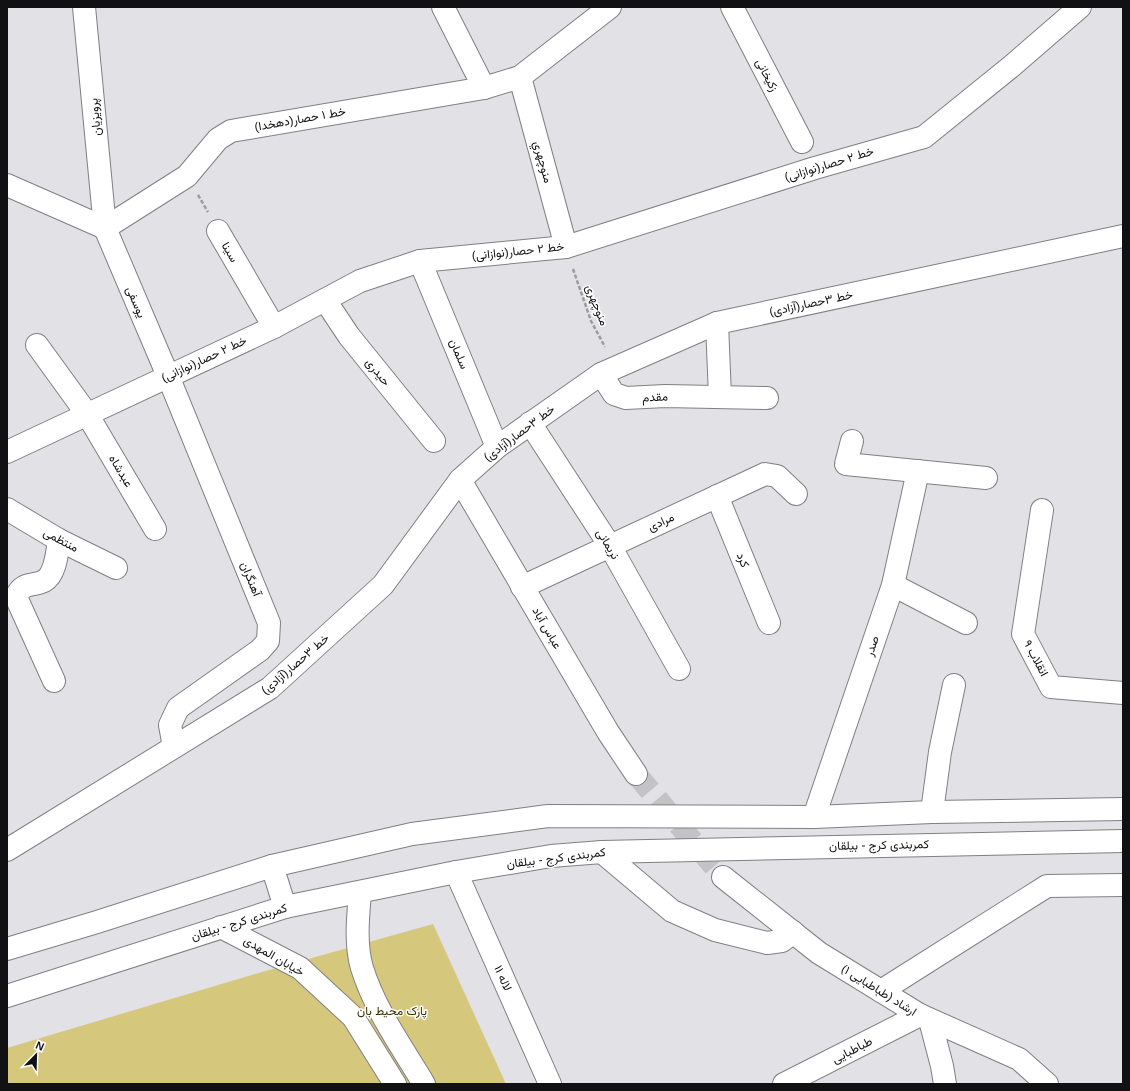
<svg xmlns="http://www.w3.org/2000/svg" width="1130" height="1091" viewBox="0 0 1130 1091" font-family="Arial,Vazirmatn,sans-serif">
<rect width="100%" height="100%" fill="#e2e1e5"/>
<polygon fill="#d5c87c" points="433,924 506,1084 7,1084 7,1048 255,974"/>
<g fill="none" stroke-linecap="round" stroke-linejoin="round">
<polyline stroke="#c3c2c5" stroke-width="22" stroke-dasharray="22 11" stroke-linecap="butt" points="636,774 723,877"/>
<defs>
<g id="minor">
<polyline points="84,7 105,228 168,376 269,623 268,641 260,650 178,708 170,725 174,747"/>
<polyline points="443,7 484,88"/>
<polyline points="732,7 802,142"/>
<polyline points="520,77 566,247"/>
<polyline points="7,185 105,228 187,176 218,139 231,131 484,88 520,77 610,7"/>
<polyline points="218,231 274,327"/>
<polyline points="420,261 497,447"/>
<polyline points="325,300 349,336 434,441"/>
<polyline points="717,323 720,397"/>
<polyline points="37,345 87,414 155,529"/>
<polyline points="601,374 614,394 626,398 665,396 767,398"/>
<polyline points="530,423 610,546 679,669"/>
<polyline points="852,441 846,464 986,478"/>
<polyline points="7,452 274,327 360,281 420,261 566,247 815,168 924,137 1013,65 1080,7"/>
<polyline points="460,480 608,732 636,774"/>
<polyline points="717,496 769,623"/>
<polyline points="7,509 59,540 116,568"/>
<polyline points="1042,510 1023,634 1051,687 1123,693"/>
<polyline points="893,585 966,623"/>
<polyline points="522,587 765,474 777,476 796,494"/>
<path d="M54 681 16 597C23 581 32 587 44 581 56 574 57 552 59 540"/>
<polyline points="932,812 940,752 954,685"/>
<polyline points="814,817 893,585 918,471"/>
<polyline points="7,850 270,688 383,585 460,480 497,447 601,374 717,323 1123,236"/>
<polyline points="602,852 672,911 715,930 767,943 782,941 793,932"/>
<polyline points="456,872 550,1084"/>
<polyline points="723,877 819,953 920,1015 1019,1059 1047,1084"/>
<path d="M360 893C358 917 355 944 362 968 375 1010 402 1047 424 1084"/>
<polyline points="221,927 300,968 353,1017 395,1084"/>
<polyline points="881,991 1047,886 1123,885"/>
<polyline points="930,1020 942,1066 945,1084"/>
<polyline points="784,1084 920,1015"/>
</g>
<g id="highway">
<polyline points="272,866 285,907"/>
<polyline points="7,949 97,922 272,866 412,834 548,816 814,817 932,812 1123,809"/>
<polyline points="7,996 285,907 456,872 551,856 602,852 1123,841"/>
</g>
</defs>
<use href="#minor" stroke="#817f84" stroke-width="24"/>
<use href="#highway" stroke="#817f84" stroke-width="24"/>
<g stroke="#9c9b9e" stroke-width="2.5" stroke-dasharray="4 2" stroke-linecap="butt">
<polyline points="198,195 208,212"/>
<polyline points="573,269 591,321 605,347"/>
</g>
<use href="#minor" stroke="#fff" stroke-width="22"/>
<use href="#highway" stroke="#fff" stroke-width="22"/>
</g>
<g text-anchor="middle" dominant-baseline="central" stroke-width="3" stroke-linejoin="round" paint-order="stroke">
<g font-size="12" fill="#111012" stroke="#fff">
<text transform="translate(767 75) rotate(63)">زکیخانی</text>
<text transform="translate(95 117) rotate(-95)">پرویزیان</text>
<text transform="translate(300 119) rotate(-10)">خط ۱ حصار(دهخدا)</text>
<text transform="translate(543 162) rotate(75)">منوچهري</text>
<text transform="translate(829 164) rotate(-17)">خط ۲ حصار(نوازانی)</text>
<text transform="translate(518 251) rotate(-6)">خط ۲ حصار(نوازانی)</text>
<text transform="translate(230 252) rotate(60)">سینا</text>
<text transform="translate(136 302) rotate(67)">یوسفی</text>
<text transform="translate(811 303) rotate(-12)">خط ۳حصار(آزادی)</text>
<text transform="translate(597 305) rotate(69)">منوچهری</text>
<text transform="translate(459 354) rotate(67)">سلمان</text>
<text transform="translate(204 359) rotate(-25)">خط ۲ حصار(نوازانی)</text>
<text transform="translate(378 372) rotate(51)">حیدری</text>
<text transform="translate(655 397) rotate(-3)">مقدم</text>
<text transform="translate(519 433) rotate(-37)">خط ۳حصار(آزادی)</text>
<text transform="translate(121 471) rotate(59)">عبدشاه</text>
<text transform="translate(661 522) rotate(-25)">مرادی</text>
<text transform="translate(61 540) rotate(28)">منتظمی</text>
<text transform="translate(608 544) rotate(59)">نریمانی</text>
<text transform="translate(743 560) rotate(68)">کرد</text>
<text transform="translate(251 579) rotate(68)">آهنگران</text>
<text transform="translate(547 628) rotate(60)">عباس آباد</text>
<text transform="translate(872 646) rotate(-71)">صدر</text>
<text transform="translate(1036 658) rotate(62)">انقلاب ۹</text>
<text transform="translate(295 664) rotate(-41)">خط ۳حصار(آزادی)</text>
<text transform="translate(879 845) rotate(-1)">کمربندی کرج - بیلقان</text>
<text transform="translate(556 858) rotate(-7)">کمربندی کرج - بیلقان</text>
<text transform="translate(239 922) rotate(-17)">کمربندی کرج - بیلقان</text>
<text transform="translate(274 956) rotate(30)">خیابان المهدی</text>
<text transform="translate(503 978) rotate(66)">لاله ۱۱</text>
<text transform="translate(879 990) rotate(32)">ارشاد (طباطبایی ۱)</text>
<text transform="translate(852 1050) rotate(-27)">طباطبایی</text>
</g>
<g font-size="12" fill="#352e03" stroke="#fff">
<text x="392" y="1011">پارک محیط بان</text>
</g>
</g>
<rect width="1130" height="1091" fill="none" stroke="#111012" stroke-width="16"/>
<g transform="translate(36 1055) rotate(23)" stroke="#ffffff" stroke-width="3" paint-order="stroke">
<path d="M0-3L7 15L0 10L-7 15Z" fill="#111012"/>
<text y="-6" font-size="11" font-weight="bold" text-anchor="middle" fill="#111012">N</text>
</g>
</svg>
